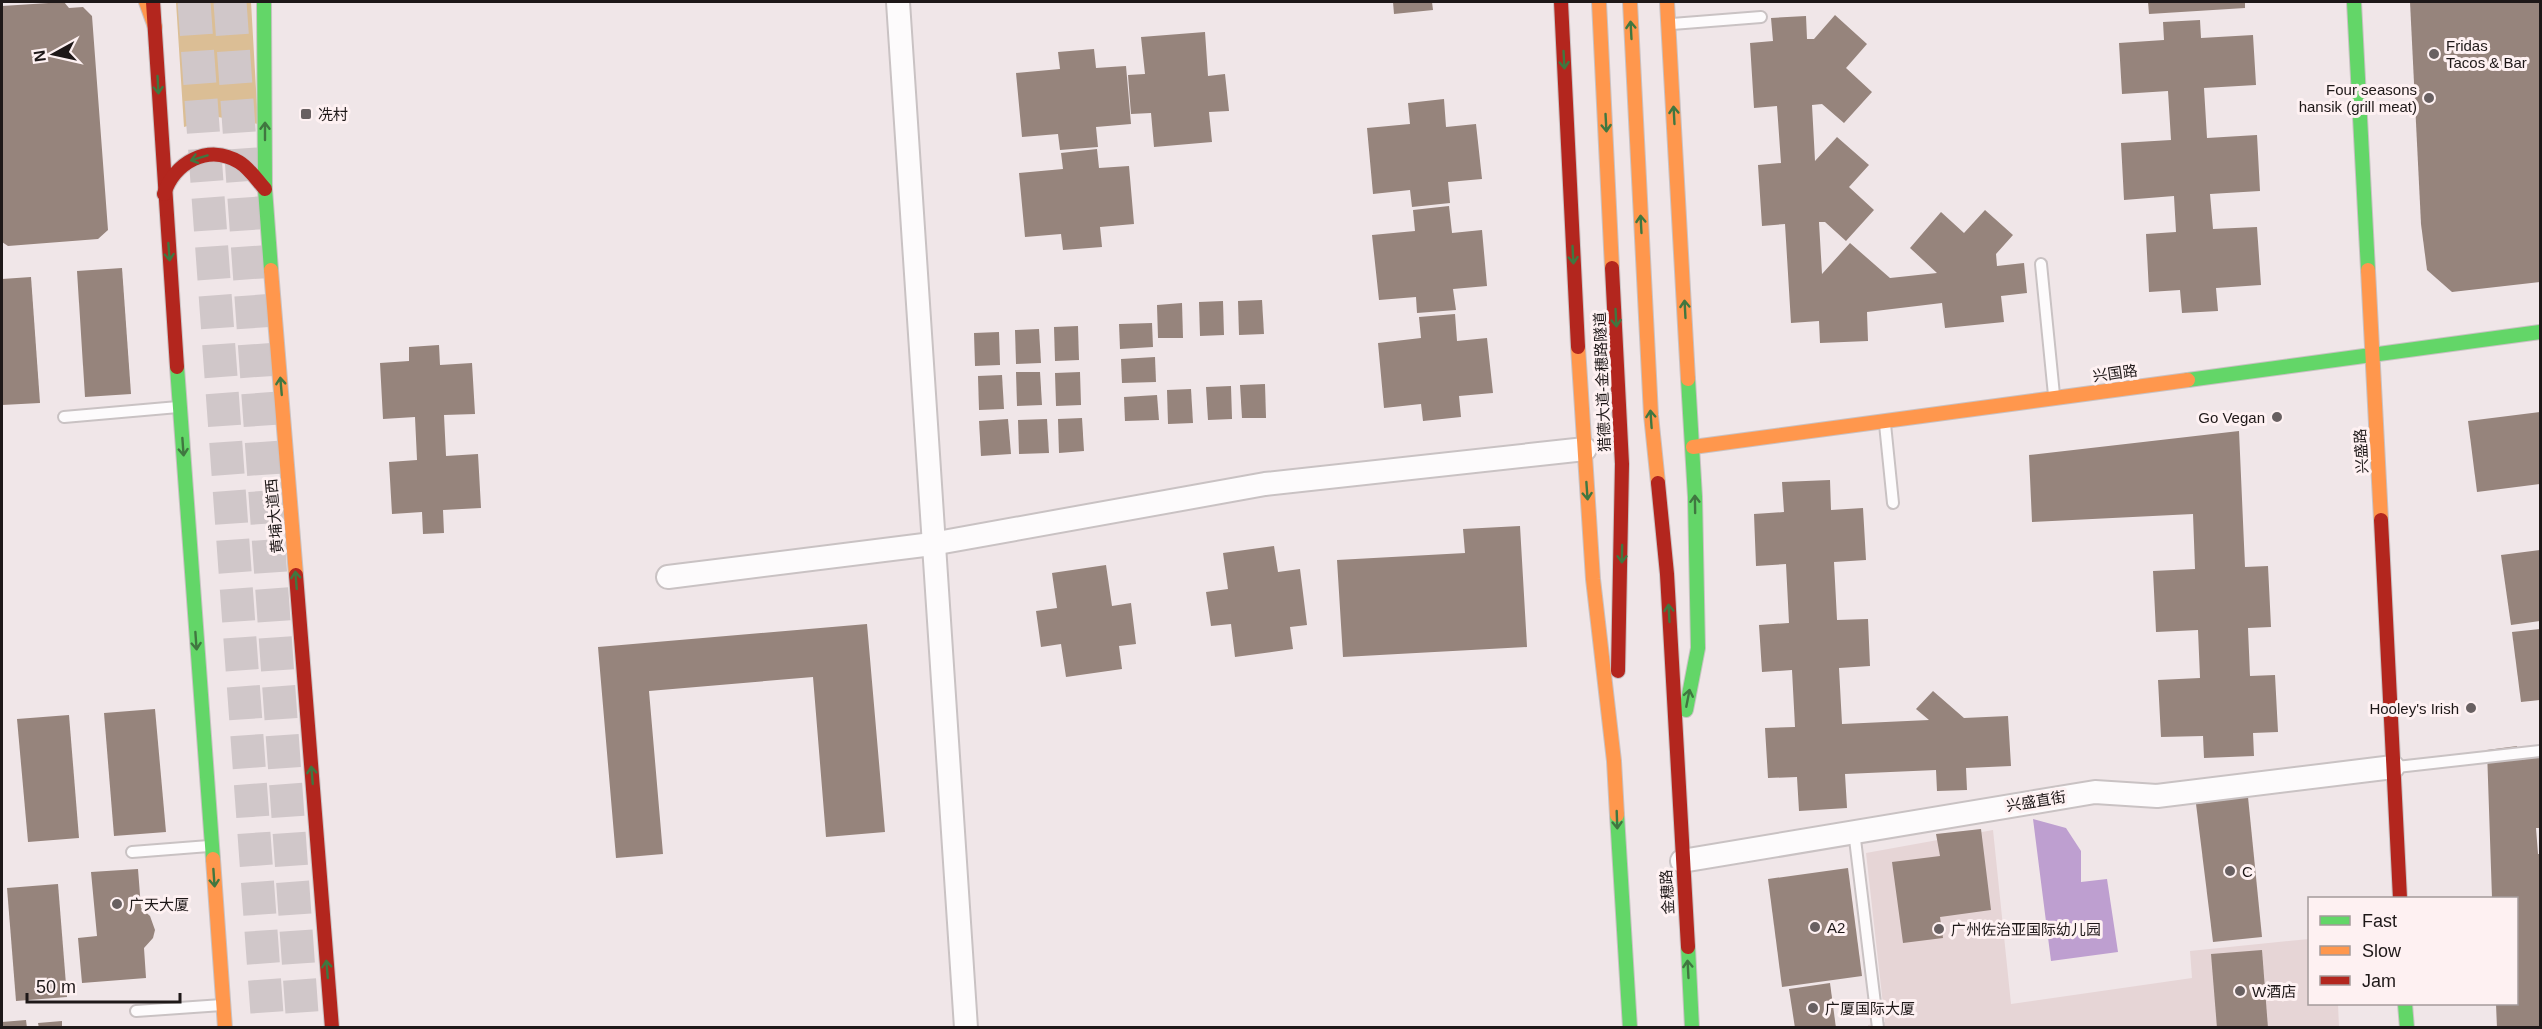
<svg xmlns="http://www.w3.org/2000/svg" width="2542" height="1029" viewBox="0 0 2542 1029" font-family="Arial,'Noto Sans SC',sans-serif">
<rect width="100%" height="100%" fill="#f0e6e8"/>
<polygon fill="#e6d5d6" points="1993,830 2011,1004 2192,978 2190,951 2309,939 2310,1004 2338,1004 2339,1027 1868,1027 1868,1025 1885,1022 1866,853"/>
<polygon fill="#dbbe95" points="176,2 251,2 258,124 218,117 184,127"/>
<polygon fill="#be9fd0" points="2033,819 2066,828 2081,851 2081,882 2107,879 2118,952 2051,961"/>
<g fill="#96847c">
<polygon points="64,2 69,8 83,7 92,16 108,230 98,239 8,246 2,242 2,6"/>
<polygon points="1393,2 1432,2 1433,10 1394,14"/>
<polygon points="2148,2 2245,2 2245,8 2149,14"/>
<polygon points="2410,2 2540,2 2540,282 2452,292 2427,270 2421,224"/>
<polygon points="1835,15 1867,44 1846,68 1872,92 1844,123 1822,104 1812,105 1815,161 1837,137 1869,165 1849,187 1874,210 1846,241 1825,222 1819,222 1822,274 1850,243 1890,278 1937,273 1910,248 1941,212 1964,233 1985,210 2013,235 1996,254 1997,266 2024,263 2027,293 2001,296 2004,322 1945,328 1942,303 1867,312 1868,341 1820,343 1819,321 1791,323 1785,224 1762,226 1758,165 1781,163 1777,106 1754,108 1750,43 1773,41 1771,18 1806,16 1807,39 1814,39"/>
<polygon points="2200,20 2201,38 2253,35 2256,85 2204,88 2207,138 2257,135 2260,191 2210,194 2213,229 2257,227 2261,285 2216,288 2218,311 2182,313 2180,290 2149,292 2146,234 2176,232 2174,196 2124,200 2121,143 2171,140 2168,91 2122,94 2119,43 2164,40 2163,22"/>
<polygon points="1205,32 1208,76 1225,74 1229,111 1209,112 1212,142 1154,147 1151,113 1131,114 1128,75 1145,74 1141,37"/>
<polygon points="1094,49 1096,68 1126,66 1131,124 1096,127 1098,147 1060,150 1058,134 1022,137 1016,73 1060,69 1058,52"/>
<polygon points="1444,99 1446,127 1476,124 1482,179 1448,182 1450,203 1412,207 1410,190 1373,194 1367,128 1410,124 1408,103"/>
<polygon points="1097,149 1099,168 1129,166 1134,224 1100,227 1102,247 1063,250 1061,234 1025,237 1019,173 1063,169 1061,153"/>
<polygon points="1449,206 1452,233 1482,230 1487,286 1453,289 1456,310 1417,313 1416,297 1379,300 1372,235 1415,231 1413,210"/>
<polygon points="122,268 131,394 85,397 77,271"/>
<polygon points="31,277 40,403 2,405 2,279"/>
<polygon points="1262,300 1264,334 1239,335 1238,301"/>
<polygon points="1223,301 1224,335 1200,336 1199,302"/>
<polygon points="1182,303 1183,338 1158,338 1157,305"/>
<polygon points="1455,314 1457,341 1487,338 1493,393 1459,396 1461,417 1423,421 1421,404 1384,408 1378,343 1421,338 1419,317"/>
<polygon points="1152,323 1153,347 1120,349 1119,324"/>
<polygon points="1078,326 1079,360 1055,361 1054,327"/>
<polygon points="1039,329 1041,363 1016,364 1015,330"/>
<polygon points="999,332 1000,365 975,366 974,333"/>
<polygon points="439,345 440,365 472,363 475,414 444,415 446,456 478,454 481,508 443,510 444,533 423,534 422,512 392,514 389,462 417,460 415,417 383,419 380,363 409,361 409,347"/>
<polygon points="1155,357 1156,382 1122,383 1121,359"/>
<polygon points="1016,372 1040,372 1042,405 1017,406"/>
<polygon points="1080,372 1081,405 1056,406 1055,373"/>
<polygon points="1002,375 1004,409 979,410 978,376"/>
<polygon points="1265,384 1266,418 1242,418 1240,385"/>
<polygon points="1231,386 1232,419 1208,420 1206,387"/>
<polygon points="1191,389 1193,423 1168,424 1167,390"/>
<polygon points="1157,395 1159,420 1125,421 1124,397"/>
<polygon points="2540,412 2540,484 2477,492 2468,421"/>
<polygon points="1082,418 1084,451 1059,453 1058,419"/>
<polygon points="1008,419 1011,454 981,456 979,421"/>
<polygon points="1047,419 1049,453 1019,454 1018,420"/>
<polygon points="2239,431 2245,567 2268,566 2271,627 2248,628 2250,676 2275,675 2278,732 2253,733 2254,756 2204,758 2203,736 2161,737 2158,680 2200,678 2198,630 2156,632 2153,571 2195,569 2193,514 2032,522 2029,455"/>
<polygon points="1830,480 1831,510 1863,508 1866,560 1834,562 1837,620 1868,619 1870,666 1839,668 1842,724 1929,720 1916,709 1933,691 1964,718 2008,716 2011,766 1966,768 1967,790 1937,791 1936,770 1845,774 1847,808 1799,811 1797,777 1768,778 1765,728 1795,727 1792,670 1762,672 1759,625 1789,623 1786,564 1756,566 1754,514 1784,512 1782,482"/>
<polygon points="1520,526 1527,647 1343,657 1337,560 1465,553 1463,529"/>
<polygon points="1274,546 1278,572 1300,569 1307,625 1290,627 1293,649 1235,657 1231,624 1211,626 1206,592 1228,589 1223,553"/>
<polygon points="2540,550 2540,621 2511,625 2501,555"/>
<polygon points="1106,565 1112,606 1131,603 1136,644 1119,646 1122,669 1066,677 1061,644 1041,647 1036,611 1057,608 1052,573"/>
<polygon points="867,624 885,832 826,837 813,677 649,691 663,854 616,858 598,647"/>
<polygon points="2540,629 2540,700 2521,702 2512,632"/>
<polygon points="155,709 166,832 114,836 104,713"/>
<polygon points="69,715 79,838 28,842 17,719"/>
<polygon points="2517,746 2519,760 2540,757 2540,828 2536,828 2538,854 2540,854 2540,1028 2497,1028 2496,1004 2516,1004 2516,898 2492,898 2487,750"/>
<polygon points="2248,797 2262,937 2213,942 2196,804"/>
<polygon points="1981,829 1991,910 1940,917 1943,938 1903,943 1892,862 1940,856 1936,834"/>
<polygon points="1848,868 1862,976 1782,987 1768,879"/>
<polygon points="138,869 141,908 150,916 155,930 153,938 144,948 146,978 82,983 78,938 97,936 91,872"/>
<polygon points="58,884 67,997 16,1001 7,888"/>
<polygon points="2262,950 2268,1028 2217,1028 2211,954"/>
<polygon points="1830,983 1836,1028 1795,1028 1789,989"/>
<polygon points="26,1020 27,1028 2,1028 2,1022"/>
<polygon points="62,1021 62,1028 39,1028 38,1023"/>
</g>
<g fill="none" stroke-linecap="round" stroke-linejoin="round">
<g stroke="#d0c7c9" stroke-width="33" stroke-dasharray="33 16" stroke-linecap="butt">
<polyline points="194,2 268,1028"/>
<polyline points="230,2 303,1028"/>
</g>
<defs>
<g id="lane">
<polyline points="1672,24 1761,17"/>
<polyline points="2041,264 2054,395"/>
<polyline points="64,417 178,407"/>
<polyline points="1885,424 1893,503"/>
<polyline points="2397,767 2540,751"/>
<polyline points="1854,831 1878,1028"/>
<polyline points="132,852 209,846"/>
<polyline points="136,1011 222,1005"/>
</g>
<g id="street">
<polyline points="898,2 966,1028"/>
<polyline points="668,577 932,544 1265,484 1585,449"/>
<polyline points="1682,861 2095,792 2157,796 2393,767"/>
</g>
<g id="fast">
<polyline points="264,2 265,189 271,270"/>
<polyline points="2354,2 2368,270"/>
<polyline points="177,367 213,859"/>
<polyline points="2188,380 2540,332"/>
<polyline points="1686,710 1698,648 1695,497 1688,379"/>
<polyline points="1617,815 1630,1028"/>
<polyline points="1688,947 1692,1028"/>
<polyline points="2405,1004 2407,1028"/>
</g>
<g id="slow">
<polyline points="146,2 155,27"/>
<polyline points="1599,2 1612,268"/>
<polyline points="1630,2 1651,415 1658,483"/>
<polyline points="1667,2 1688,379"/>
<polyline points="271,270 296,575"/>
<polyline points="2368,270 2381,520"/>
<polyline points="1578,347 1593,579 1614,761 1617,815"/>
<polyline points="1693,447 2188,380"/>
<polyline points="213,859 225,1028"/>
</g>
<g id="jam">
<polyline points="153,2 177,367"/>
<polyline points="1561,2 1578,347"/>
<path d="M164 194C174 163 208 143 239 162 249 168 257 180 265 189"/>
<polyline points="1612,268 1622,464 1618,671"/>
<polyline points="1658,483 1667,574 1688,947"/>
<polyline points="2381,520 2400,898"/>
<polyline points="296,575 332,1028"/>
</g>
</defs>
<use href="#lane" stroke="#c9c2c3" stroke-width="14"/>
<use href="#street" stroke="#c9c2c3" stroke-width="26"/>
<use href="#fast" stroke="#c9c2c3" stroke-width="16"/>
<use href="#slow" stroke="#c9c2c3" stroke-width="16"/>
<use href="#jam" stroke="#c9c2c3" stroke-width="16"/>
<use href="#lane" stroke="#fdfbfc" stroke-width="10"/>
<use href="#street" stroke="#fdfbfc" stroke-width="22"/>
<use href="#fast" stroke="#63d668" stroke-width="14"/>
<use href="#slow" stroke="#ff974d" stroke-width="14"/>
<use href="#jam" stroke="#b3261e" stroke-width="14"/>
</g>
<defs><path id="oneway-shaft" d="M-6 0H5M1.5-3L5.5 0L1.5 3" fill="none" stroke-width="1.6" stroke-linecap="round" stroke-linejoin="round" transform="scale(1.5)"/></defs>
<g stroke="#407740">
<use href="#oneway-shaft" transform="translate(1631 30) rotate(-93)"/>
<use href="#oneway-shaft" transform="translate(1564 60) rotate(87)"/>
<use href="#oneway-shaft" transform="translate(158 85) rotate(87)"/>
<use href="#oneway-shaft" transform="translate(1674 115) rotate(-93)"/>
<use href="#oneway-shaft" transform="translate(1606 123) rotate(87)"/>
<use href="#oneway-shaft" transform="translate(265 131) rotate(-90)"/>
<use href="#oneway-shaft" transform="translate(199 158) rotate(163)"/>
<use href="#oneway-shaft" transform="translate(1641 224) rotate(-93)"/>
<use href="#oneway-shaft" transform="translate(169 252) rotate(86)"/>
<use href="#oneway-shaft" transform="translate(1573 255) rotate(87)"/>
<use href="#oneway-shaft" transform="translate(1685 309) rotate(-93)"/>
<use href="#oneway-shaft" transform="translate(1616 318) rotate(87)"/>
<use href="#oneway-shaft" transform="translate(281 386) rotate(-95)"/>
<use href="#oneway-shaft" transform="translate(1651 419) rotate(-94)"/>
<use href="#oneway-shaft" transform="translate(183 447) rotate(86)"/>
<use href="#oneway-shaft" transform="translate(1587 491) rotate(86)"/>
<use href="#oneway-shaft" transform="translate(1695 504) rotate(-91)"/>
<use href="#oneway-shaft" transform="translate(1622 554) rotate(91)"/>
<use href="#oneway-shaft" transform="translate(296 580) rotate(-95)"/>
<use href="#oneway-shaft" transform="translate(1669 613) rotate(-93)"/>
<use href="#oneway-shaft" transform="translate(196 641) rotate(86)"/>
<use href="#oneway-shaft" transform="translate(1688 698) rotate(-79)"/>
<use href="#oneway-shaft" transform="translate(312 775) rotate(-95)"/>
<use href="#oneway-shaft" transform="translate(1617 820) rotate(88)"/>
<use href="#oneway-shaft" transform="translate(214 878) rotate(86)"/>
<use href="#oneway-shaft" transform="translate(327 969) rotate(-95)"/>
<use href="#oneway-shaft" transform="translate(1688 969) rotate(-93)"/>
</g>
<g fill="#686061" stroke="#fef1f2" stroke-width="2">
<circle cx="2434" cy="54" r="6"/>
<circle cx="2429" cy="98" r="6"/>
<rect x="300" y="108" width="12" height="12" rx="3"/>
<circle cx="2277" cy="417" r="6"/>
<circle cx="2471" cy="708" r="6"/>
<circle cx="2230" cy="871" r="6"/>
<circle cx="117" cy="904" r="6"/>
<circle cx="1815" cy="927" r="6"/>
<circle cx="1939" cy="929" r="6"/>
<circle cx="2240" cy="991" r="6"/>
<circle cx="1813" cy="1008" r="6"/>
</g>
<g text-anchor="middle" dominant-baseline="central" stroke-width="6" stroke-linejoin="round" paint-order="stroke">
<g font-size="15" fill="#1e1818" stroke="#fef1f2" text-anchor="start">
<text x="2446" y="45">Fridas<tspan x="2446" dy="17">Tacos &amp; Bar</tspan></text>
<text x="2417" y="89" text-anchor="end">Four seasons<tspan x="2417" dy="17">hansik (grill meat)</tspan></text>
<text x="318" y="114">冼村</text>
<text x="2265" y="417" text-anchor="end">Go Vegan</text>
<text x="2459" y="708" text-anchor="end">Hooley's Irish</text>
<text x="2242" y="871">C</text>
<text x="129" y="904">广天大厦</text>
<text x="1827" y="927">A2</text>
<text x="1951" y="929">广州佐治亚国际幼儿园</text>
<text x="2252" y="991">W酒店</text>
<text x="1825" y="1008">广厦国际大厦</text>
</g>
<g font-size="15" fill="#1e1818" stroke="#fef1f2">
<text transform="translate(2115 373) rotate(-8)">兴国路</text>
<text transform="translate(1602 382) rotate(-92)">猎德大道-金穗路隧道</text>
<text transform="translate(2361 451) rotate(-93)">兴盛路</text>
<text transform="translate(274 516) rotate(-95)">黄埔大道西</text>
<text transform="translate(2036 801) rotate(-9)">兴盛直街</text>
<text transform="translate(1667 892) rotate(-93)">金穗路</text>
</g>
</g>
<rect width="2542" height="1029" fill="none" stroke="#1e1818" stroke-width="6"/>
<rect x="2308" y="897" width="210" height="108" fill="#fef1f2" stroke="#a49a9b" stroke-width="1.5"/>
<rect x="2320" y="916" width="30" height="9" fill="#63d668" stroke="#a49a9b" stroke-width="1.5"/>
<text x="2362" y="927" font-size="18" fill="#1e1818">Fast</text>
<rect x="2320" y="946" width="30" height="9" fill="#ff974d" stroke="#a49a9b" stroke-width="1.5"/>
<text x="2362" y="957" font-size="18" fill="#1e1818">Slow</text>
<rect x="2320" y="976" width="30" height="9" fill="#b3261e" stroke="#a49a9b" stroke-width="1.5"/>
<text x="2362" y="987" font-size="18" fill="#1e1818">Jam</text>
<g transform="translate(54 54) rotate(262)" stroke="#fef1f2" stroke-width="4.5" paint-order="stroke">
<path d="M0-4.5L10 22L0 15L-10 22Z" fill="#1e1818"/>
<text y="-9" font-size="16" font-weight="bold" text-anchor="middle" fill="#1e1818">N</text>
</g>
<path d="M27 993v9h153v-9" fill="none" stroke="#1e1818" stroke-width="3"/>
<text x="36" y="993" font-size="18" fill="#1e1818" stroke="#fef1f2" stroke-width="4.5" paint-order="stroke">50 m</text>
</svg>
